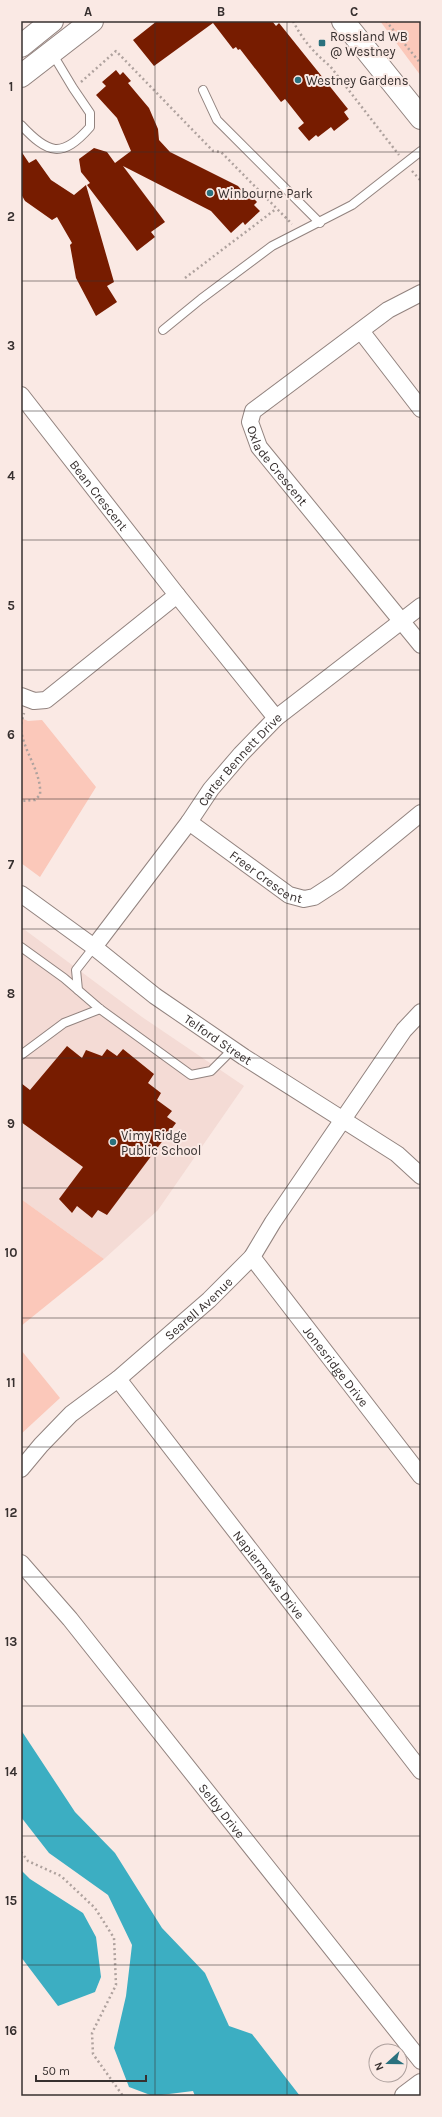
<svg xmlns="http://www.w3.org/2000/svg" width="442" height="2117" viewBox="0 0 442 2117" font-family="Karla,sans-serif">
<rect width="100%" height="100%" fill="#fae9e4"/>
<polygon fill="#f4dbd5" points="21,927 142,1017 244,1086 158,1210 104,1259 21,1199"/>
<g fill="#fbc8ba">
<polygon points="380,21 421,21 421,76"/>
<polygon points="21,718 28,721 42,720 96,787 40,877 21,863"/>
<polygon points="21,1199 104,1259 21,1326"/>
<polygon points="21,1350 60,1398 21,1434"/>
</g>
<g fill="#3caec2">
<polygon points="21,1730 75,1812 115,1853 162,1928 205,1973 229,2026 252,2034 300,2096 195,2096 193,2091 153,2096 129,2087 114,2048 126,1996 132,1945 108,1895 49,1853 21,1817"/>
<polygon points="21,1870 30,1879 83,1913 96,1937 101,1977 95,1992 58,2006 21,1957"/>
</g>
<g fill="#771c00">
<polygon points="157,21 272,21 276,26 279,23 348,109 344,112 349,119 334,131 331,127 318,137 316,135 309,141 298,128 304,123 285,99 281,102 240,49 238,50 236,47 233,49 213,23 154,66 133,40"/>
<polygon points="116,70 120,75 123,72 131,81 128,83 149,108 158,129 159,140 170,152 238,186 246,195 249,193 257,202 254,205 260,211 245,225 243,222 231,233 211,211 123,166 165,222 151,232 155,237 137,251 87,185 90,183 81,172 79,159 94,148 107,152 115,163 131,151 117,118 96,95 106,86 102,82"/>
<polygon points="21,151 29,163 36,159 51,180 74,195 86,185 114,282 107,286 117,302 96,316 76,278 70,245 72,243 57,217 52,220 25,201 21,194"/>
<polygon points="67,1046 82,1058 86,1050 102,1056 107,1049 117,1056 123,1049 154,1074 148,1083 161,1093 157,1100 172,1111 167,1117 176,1123 107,1215 98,1210 92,1218 77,1206 72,1213 59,1199 83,1167 21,1122 21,1083 30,1090"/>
</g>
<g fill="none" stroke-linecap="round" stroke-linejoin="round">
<defs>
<g id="service">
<polyline points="203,90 217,120 320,223"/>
<path d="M21 125C48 154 62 159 90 127V113L73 88 52 53"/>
<polyline points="163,330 201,299 272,246 352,205 421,151"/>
<polyline points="21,947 64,978 78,990"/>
<polyline points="94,947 76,970 78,990 100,1009 191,1075 211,1071 233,1049"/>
<polyline points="21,1055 64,1023 100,1009"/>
</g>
<g id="minor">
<path id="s1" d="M421 293 388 310 253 411 250 422 259 447 421 645"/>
<polyline points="361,331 421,409"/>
<path id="s2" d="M21 395 177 595 276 718"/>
<polyline points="21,696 34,701 46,700 177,595"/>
<path id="s3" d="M189 822 289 895 304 899 314 897 337 882 421 813"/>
<path id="s4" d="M21 894 94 947 155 996 244 1057 397 1154 421 1176"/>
<path id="s5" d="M94 947 189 822 211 789 241 754 276 718 421 606"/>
<path id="s6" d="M252 1257 421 1476"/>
<path id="s7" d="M118 1379 421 1771"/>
<path id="s8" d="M21 1469 41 1445 71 1414 118 1379 209 1300 252 1257 273 1222 404 1030 421 1012"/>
<path id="s9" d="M21 1563 70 1619 421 2061"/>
</g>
<polyline id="tertiary" points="405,2096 421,2084"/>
<g id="secondary">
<polyline points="343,21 421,118"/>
<polyline points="21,46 52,21"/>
<polyline points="21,76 92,21"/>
</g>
</defs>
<use href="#service" stroke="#92837f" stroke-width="10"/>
<use href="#minor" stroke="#92837f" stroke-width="18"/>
<use href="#tertiary" stroke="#92837f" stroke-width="22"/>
<use href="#secondary" stroke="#92837f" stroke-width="24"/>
<g stroke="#afa29e" stroke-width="2.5" stroke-dasharray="2 3" stroke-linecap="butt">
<path d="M293 21C302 39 314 53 330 66L399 155"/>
<polyline points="386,21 421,64"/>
<polyline points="81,82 116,51 213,151 221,152 292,224"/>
<polyline points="412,171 421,181"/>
<polyline points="185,278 276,209"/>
<polyline points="21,724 24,713"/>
<path d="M21 730C24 752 42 773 40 795L35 800 21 801"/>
<polyline points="21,1852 28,1861 61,1876 95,1908 114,1938 116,1985 92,2033 93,2054 123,2096"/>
</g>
<use href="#service" stroke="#fff" stroke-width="8"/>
<use href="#minor" stroke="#fff" stroke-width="16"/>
<use href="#tertiary" stroke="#fff" stroke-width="20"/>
<use href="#secondary" stroke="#fff" stroke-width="22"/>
</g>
<path fill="none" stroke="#37302f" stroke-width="1" stroke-opacity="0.55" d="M155 21V2096M287 21V2096M21 152H421M21 281H421M21 411H421M21 540H421M21 670H421M21 799H421M21 929H421M21 1058H421M21 1188H421M21 1318H421M21 1447H421M21 1577H421M21 1706H421M21 1836H421M21 1965H421"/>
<g fill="#2a717e" stroke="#fae9e4" stroke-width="1.5">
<rect x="318" y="39" width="8" height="8" rx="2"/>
<circle cx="298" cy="80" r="4"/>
<circle cx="210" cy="193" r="4"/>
<circle cx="113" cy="1142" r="4"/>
</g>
<g text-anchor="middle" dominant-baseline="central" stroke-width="4" stroke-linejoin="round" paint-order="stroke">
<g font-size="13" fill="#37302f" stroke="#fae9e4" text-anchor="start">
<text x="330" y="36">Rossland WB<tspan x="330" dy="15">@ Westney</tspan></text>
<text x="306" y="80">Westney Gardens</text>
<text x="218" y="193">Winbourne Park</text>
<text x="121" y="1135">Vimy Ridge<tspan x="121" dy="15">Public School</tspan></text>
</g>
<g font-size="13" fill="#37302f" stroke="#fae9e4">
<text stroke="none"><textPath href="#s1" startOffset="269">Oxlade Crescent</textPath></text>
<text stroke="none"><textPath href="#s2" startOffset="127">Bean Crescent</textPath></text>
<text stroke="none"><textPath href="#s5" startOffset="238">Carter Bennett Drive</textPath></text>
<text stroke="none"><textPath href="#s3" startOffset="95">Freer Crescent</textPath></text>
<text stroke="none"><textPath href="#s4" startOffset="245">Telford Street</textPath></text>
<text stroke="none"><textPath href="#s8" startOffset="240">Searell Avenue</textPath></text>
<text stroke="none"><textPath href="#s6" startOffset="138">Jonesridge Drive</textPath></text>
<text stroke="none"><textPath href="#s7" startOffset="247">Napiermews Drive</textPath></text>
<text stroke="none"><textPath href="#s9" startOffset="319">Selby Drive</textPath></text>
</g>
</g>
<rect width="442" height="2117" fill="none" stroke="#fae9e4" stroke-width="44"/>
<g transform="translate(388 2063) rotate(249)"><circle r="19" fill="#fae9e4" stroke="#ac9f9c"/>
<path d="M0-3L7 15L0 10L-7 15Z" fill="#2a717e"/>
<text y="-6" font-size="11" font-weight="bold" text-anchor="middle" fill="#37302f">N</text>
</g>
<path d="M36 2075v6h110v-6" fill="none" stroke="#37302f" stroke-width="2"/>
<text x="42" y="2075" font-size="12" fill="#37302f" stroke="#fae9e4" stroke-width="3" paint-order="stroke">50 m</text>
<rect x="22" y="22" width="398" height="2073" fill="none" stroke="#37302f" stroke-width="1.5"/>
<g font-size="13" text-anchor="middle" font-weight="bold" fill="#37302f">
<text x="88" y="16">A</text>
<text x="221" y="16">B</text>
<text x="354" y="16">C</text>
<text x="11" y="91">1</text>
<text x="11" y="221">2</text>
<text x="11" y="350">3</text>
<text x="11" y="480">4</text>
<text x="11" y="610">5</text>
<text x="11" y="739">6</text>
<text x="11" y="869">7</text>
<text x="11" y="998">8</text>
<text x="11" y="1128">9</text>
<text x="11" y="1257">10</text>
<text x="11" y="1387">11</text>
<text x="11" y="1517">12</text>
<text x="11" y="1646">13</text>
<text x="11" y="1776">14</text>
<text x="11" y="1905">15</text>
<text x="11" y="2035">16</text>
</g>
</svg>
